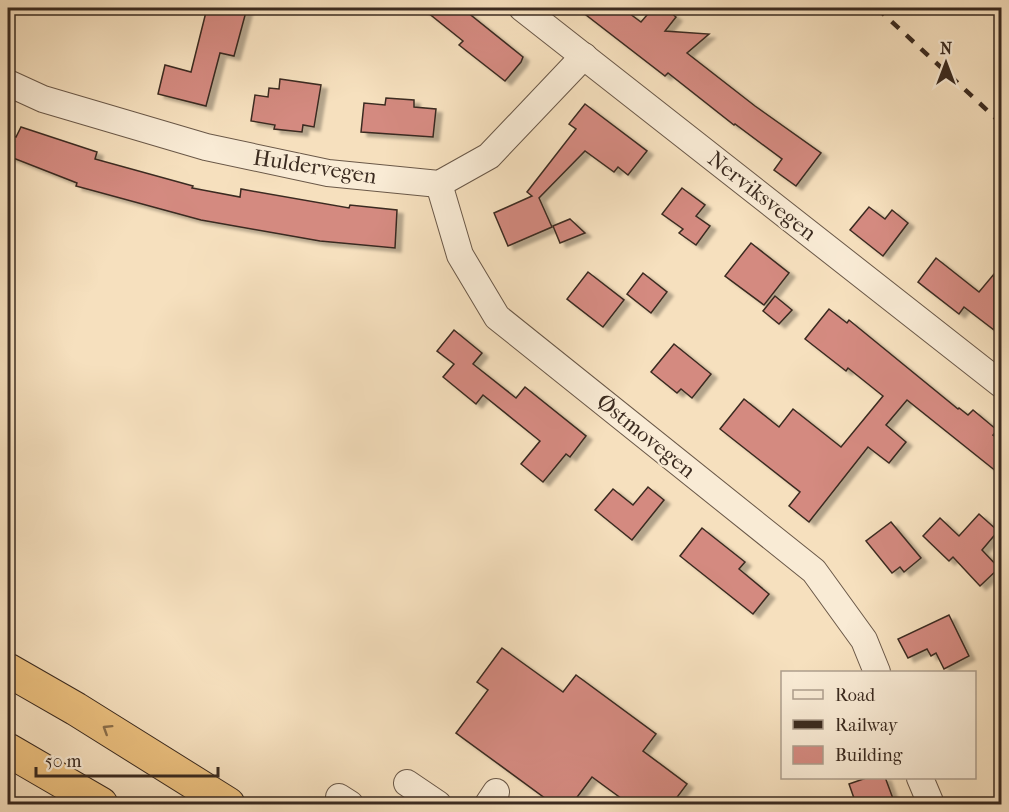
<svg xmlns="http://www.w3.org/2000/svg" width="1009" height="812" viewBox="0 0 1009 812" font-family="'IM FELL French Canon',serif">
<defs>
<filter id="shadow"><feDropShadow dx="6" dy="4" stdDeviation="1.5" flood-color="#0004"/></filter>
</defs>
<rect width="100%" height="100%" fill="#f6e0be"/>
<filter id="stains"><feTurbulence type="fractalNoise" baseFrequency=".00333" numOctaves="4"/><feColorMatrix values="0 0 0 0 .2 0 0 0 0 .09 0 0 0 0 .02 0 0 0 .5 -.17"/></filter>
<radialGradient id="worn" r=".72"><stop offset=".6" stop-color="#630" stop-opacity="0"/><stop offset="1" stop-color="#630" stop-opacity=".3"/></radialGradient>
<g fill="#d48a80" stroke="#3b2b20" stroke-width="1.5" filter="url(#shadow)">
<polygon points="207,8 247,8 234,56 220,53 206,106 158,94 165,65 191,72"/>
<polygon points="422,8 462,8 523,57 521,62 505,81 459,45 463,41"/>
<polygon points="577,8 622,8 641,22 653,8 665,8 676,17 665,31 709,34 687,53 755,106 821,153 796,186 774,170 782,159 735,124 734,125 668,73 665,76"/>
<polygon points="280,79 321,85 314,127 303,125 302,132 274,129 275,125 251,121 255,95 268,97 269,88 279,89"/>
<polygon points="386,98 414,100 414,107 436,109 433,137 361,132 364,103 385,105"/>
<polygon points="585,104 647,151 628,175 618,167 614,172 585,151 539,198 552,227 508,246 494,213 532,196 527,192 576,129 569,124"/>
<polygon points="21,127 97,152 95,159 193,186 192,188 240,197 241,189 349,208 350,205 397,210 395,248 320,241 201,220 76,186 77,183 8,156 8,134 16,137"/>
<polygon points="682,188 705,205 696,216 710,226 696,245 679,233 683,229 662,214"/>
<polygon points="869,207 885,219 892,210 908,223 883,256 850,230"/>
<polygon points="570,219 585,233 560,243 553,226"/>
<polygon points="751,243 789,273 764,305 725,276"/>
<polygon points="936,258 979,292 994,274 994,330 964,307 959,314 918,282"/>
<polygon points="588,272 624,300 603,327 567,299"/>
<polygon points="643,273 667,292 651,313 627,294"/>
<polygon points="775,296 792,310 779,324 763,311"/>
<polygon points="829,309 847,323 849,320 958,409 959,408 968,415 973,410 997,430 993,435 1002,442 1002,476 907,400 886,425 906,442 889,463 868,447 809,522 789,506 800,492 720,429 744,399 779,427 793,409 841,447 883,396 848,368 846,371 805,339"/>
<polygon points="454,330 482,353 473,364 516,398 525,387 586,436 570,457 566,454 543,482 521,464 540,441 483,395 476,404 443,377 454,364 437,351"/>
<polygon points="674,344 711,374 692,398 681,389 677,393 651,372"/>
<polygon points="648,487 664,500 632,540 595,510 613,489 633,505"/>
<polygon points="979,514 998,531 982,550 999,568 980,586 953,557 949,561 923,536 940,518 959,536"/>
<polygon points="891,522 921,558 904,572 900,567 892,573 866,541"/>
<polygon points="702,528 745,562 739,569 769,594 753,614 680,556"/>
<polygon points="949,615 969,656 944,669 936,653 931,656 927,649 908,658 898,639"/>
<polygon points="502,648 563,692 576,675 656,734 643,751 687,784 672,804 629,804 592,777 572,804 553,804 456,733 488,690 477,682"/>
<polygon points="869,777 885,777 895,804 856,804 849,784"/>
</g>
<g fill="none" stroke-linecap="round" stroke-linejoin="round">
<defs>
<g id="minor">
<polyline points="522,8 1002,385"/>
<polyline points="8,83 43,99 206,147 328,173 439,184 489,156 584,56"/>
<polyline points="439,184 460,255 497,317 814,571 864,640 877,672"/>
<polyline points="920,778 931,804"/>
<polyline points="407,783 438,804"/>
<polyline points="339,797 350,804"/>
<polyline points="488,804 496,792"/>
</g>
<g id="highway">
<polyline points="8,670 76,709 228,804"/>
<polyline points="8,750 101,804"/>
</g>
</defs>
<use href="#minor" stroke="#6a5848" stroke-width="28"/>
<use href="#highway" stroke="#3b2b20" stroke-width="35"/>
<use href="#minor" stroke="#f9ebd5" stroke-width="26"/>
<use href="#highway" stroke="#ebc07f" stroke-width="33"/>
<polyline stroke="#3b2b20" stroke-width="4.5" stroke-dasharray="10 10" stroke-linecap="butt" points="877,8 1002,124"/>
</g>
<defs><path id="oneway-chevron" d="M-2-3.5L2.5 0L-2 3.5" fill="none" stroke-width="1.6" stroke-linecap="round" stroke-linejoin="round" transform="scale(1.5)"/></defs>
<use stroke="#8a6e4b" href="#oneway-chevron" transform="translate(107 729) rotate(-148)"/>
<g text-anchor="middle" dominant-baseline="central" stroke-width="4.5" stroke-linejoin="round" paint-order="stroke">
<g font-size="22" fill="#3b2b20" stroke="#f9ebd5">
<text transform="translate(315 167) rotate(9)">Huldervegen</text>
<text transform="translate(762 196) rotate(38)">Nerviksvegen</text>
<text transform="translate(646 436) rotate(39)">Østmovegen</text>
</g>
</g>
<rect width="1009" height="812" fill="none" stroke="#f6e0be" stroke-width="30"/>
<rect x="9" y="9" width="991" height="794" fill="none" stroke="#3b2b20" stroke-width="3"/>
<rect x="15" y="15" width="979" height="782" fill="none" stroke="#3b2b20" stroke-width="1.5"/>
<rect x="781" y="671" width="195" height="108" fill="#f9ebd5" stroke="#ad9e8d" stroke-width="1.5"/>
<rect x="793" y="690" width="30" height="9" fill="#f9ebd5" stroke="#ad9e8d" stroke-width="1.5"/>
<text x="835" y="701" font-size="18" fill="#3b2b20">Road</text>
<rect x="793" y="720" width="30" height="9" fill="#3b2b20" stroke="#ad9e8d" stroke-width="1.5"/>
<text x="835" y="731" font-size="18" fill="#3b2b20">Railway</text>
<rect x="793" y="746" width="30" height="18" fill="#d48a80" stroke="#ad9e8d" stroke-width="1.5"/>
<text x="835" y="761" font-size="18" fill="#3b2b20">Building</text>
<g transform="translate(946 63)" stroke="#f9ebd5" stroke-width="4.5" paint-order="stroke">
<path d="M0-4.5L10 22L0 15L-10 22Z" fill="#3b2b20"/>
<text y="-9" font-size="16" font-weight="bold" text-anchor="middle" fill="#3b2b20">N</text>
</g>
<path d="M36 767v9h182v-9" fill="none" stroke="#3b2b20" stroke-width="3"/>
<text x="45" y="767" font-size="18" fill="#3b2b20" stroke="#f9ebd5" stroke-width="4.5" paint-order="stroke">50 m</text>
<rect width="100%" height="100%" filter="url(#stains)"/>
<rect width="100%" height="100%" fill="url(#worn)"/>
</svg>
